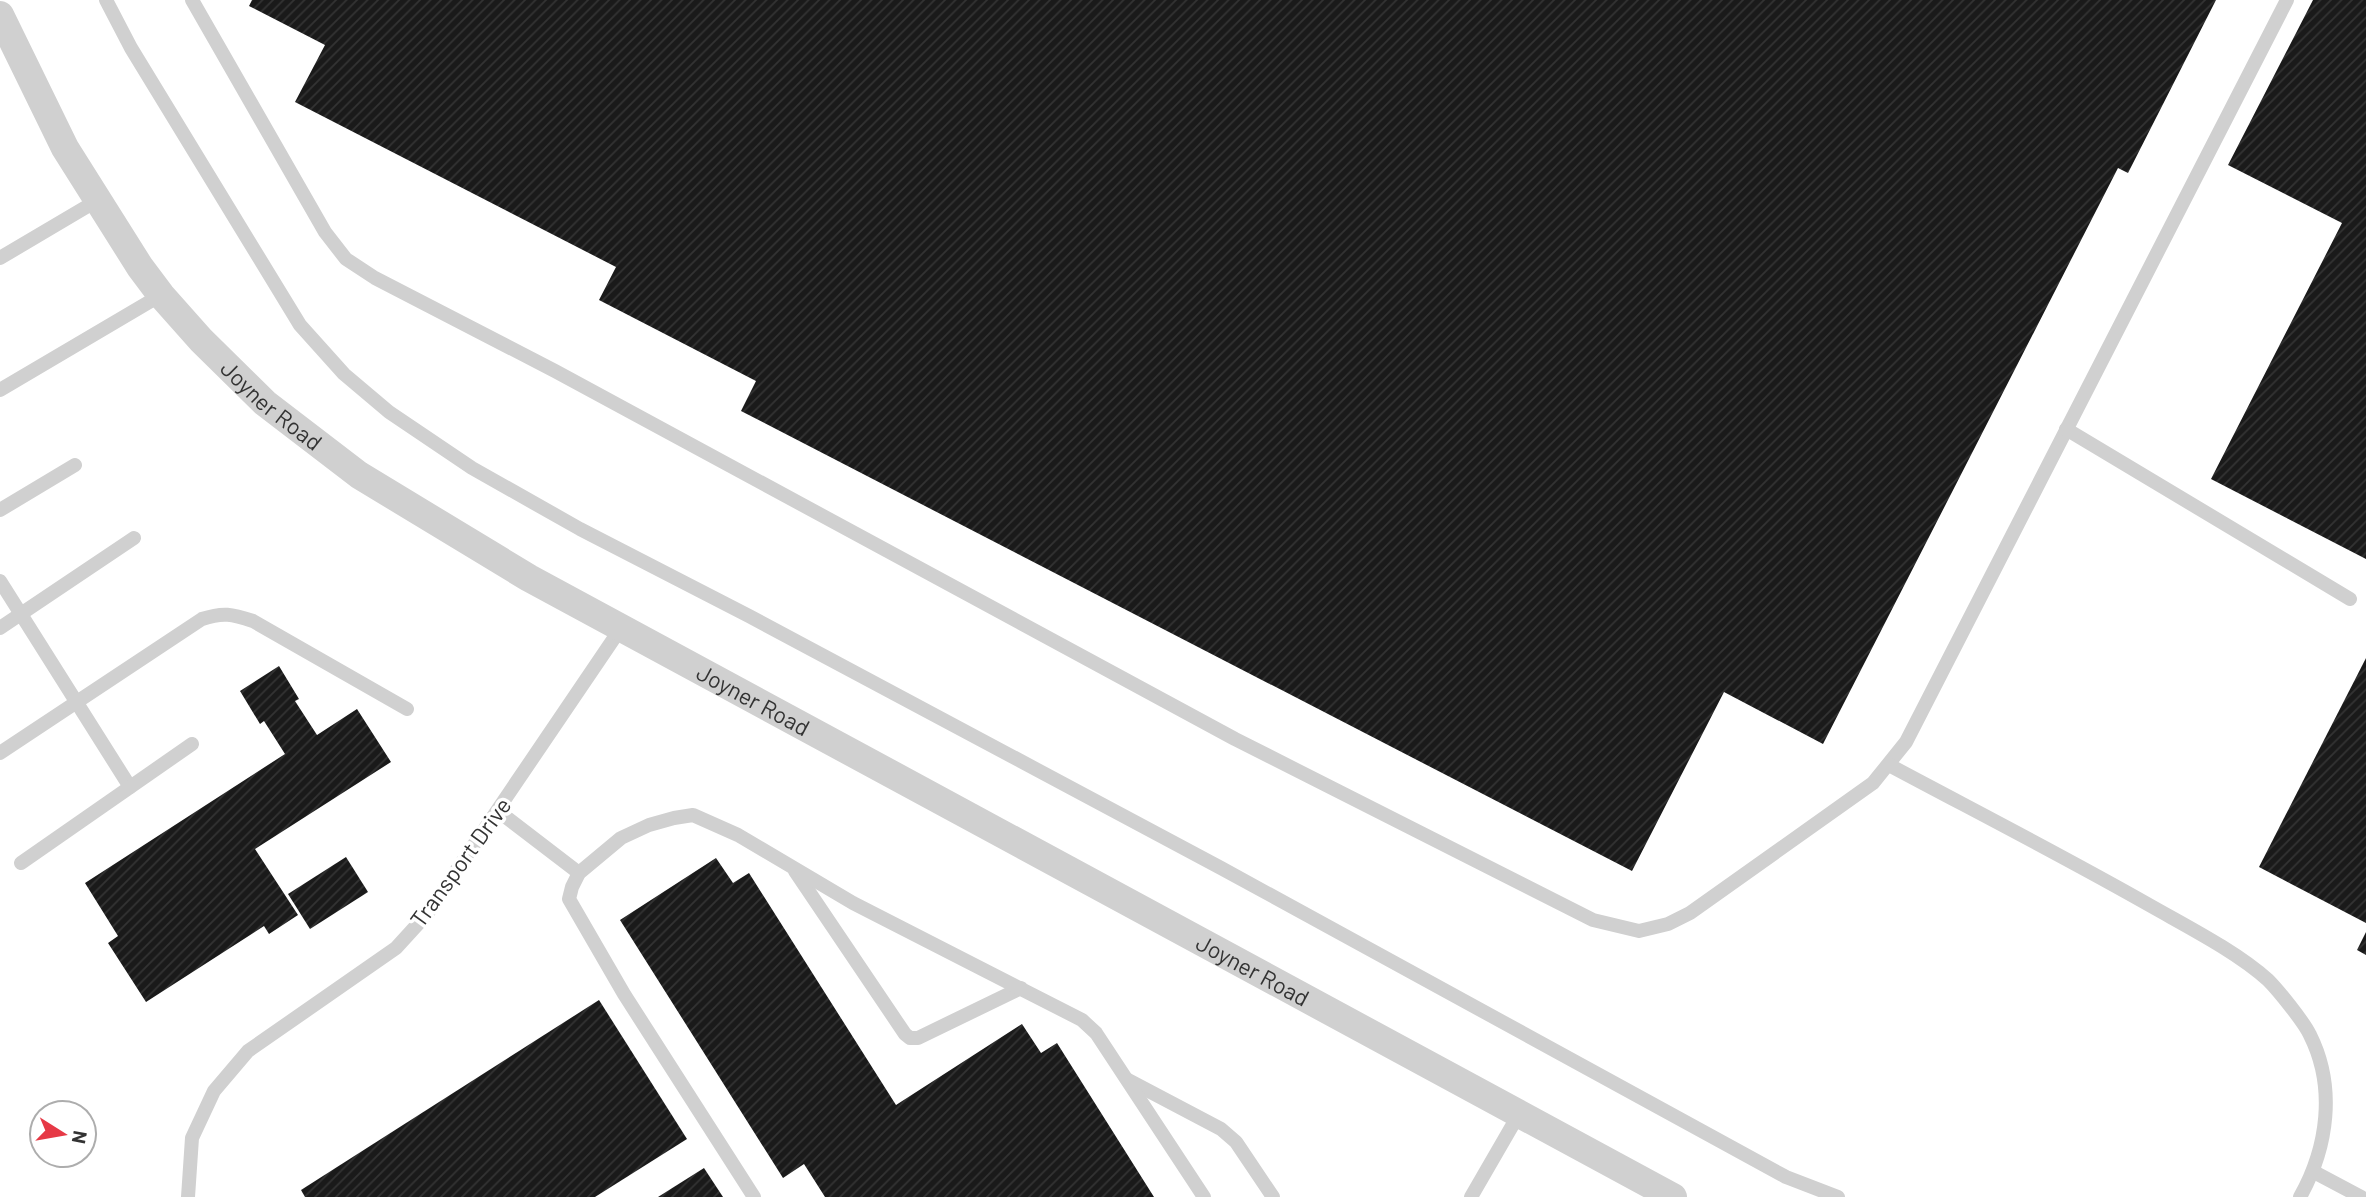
<svg xmlns="http://www.w3.org/2000/svg" width="2366" height="1197" viewBox="0 0 2366 1197" font-family="Barlow,sans-serif">
<defs>
<pattern id="building-hatch" width="6" height="6" patternUnits="userSpaceOnUse" patternTransform="scale(1.75)"><rect width="6" height="6" fill="#1a1a1a"/><path d="M-1 1l2-2M0 6l6-6M5 7l2-2" fill="none" stroke="#333"/></pattern>
</defs>
<rect width="100%" height="100%" fill="#fff"/>
<g fill="url(#building-hatch)">
<polygon points="252,0 2216,0 2128,173 2118,168 1823,744 1724,692 1632,871 741,411 756,381 599,300 616,267 295,102 325,45 249,6"/>
<polygon points="2313,0 2366,0 2366,559 2211,479 2342,223 2228,165"/>
<polygon points="2366,658 2366,923 2259,867"/>
<polygon points="279,666 299,699 295,701 317,735 357,709 391,762 255,849 298,915 269,934 264,926 146,1002 108,943 118,936 85,883 285,754 264,721 260,724 240,691"/>
<polygon points="346,857 368,892 310,929 288,894"/>
<polygon points="716,858 733,883 749,873 896,1105 1022,1024 1041,1053 1057,1043 1154,1197 825,1197 804,1164 783,1178 620,920"/>
<polygon points="2366,932 2366,955 2357,950"/>
<polygon points="599,1000 687,1139 595,1197 305,1197 301,1190"/>
<polygon points="704,1168 723,1197 658,1197"/>
</g>
<g fill="none" stroke-linecap="round" stroke-linejoin="round">
<g stroke="#d0d0d0" stroke-width="14">
<polyline points="106,0 131,48 300,325 344,374 389,412 472,468 580,529 749,616 1221,868 1786,1177 1838,1197"/>
<polyline points="192,0 325,232 346,259 375,278 555,371 1235,739 1593,920 1639,931 1668,924 1690,913 1873,783 1906,742 2287,0"/>
<polyline points="0,258 98,200"/>
<polyline points="0,390 161,295"/>
<polyline points="2066,429 2350,599"/>
<polyline points="0,510 75,465"/>
<polyline points="0,581 130,787"/>
<polyline points="0,628 134,538"/>
<path d="M0 753 202 619C223 612 232 614 253 621L407 709"/>
<path d="M1889 765C1977 812 2065 857 2151 906 2188 927 2237 952 2268 980 2278 990 2304 1022 2310 1035 2336 1087 2328 1147 2300 1197"/>
<polyline points="498,811 579,873"/>
<polyline points="21,863 192,744"/>
<polyline points="795,871 905,1034 910,1038 918,1038 1021,988"/>
<polyline points="1128,1080 1221,1129 1236,1142 1273,1197"/>
<polyline points="2314,1172 2361,1197"/>
<polyline points="188,1197 192,1138 214,1091 248,1051 396,948 427,914 621,628"/>
<polyline points="754,1197 624,994 569,899 572,887 579,873 621,838 649,825 674,818 693,815 738,835 853,903 1082,1020 1096,1033 1204,1197"/>
<polyline points="1471,1197 1519,1114"/>
</g>
<path stroke="#d0d0d0" stroke-width="28" id="s1" d="M0 15 65 148 140 267 161 295 201 340 265 403 359 475 529 578 1673 1197"/>
</g>
<g text-anchor="middle" dominant-baseline="central" stroke-width="7" stroke-linejoin="round" paint-order="stroke">
<g font-size="23" fill="#333" stroke="#fff">
<text stroke="none"><textPath href="#s1" startOffset="480">Joyner Road</textPath></text>
<text stroke="none"><textPath href="#s1" startOffset="1046">Joyner Road</textPath></text>
<text transform="translate(460 862) rotate(-54)">Transport Drive</text>
<text stroke="none"><textPath href="#s1" startOffset="1614">Joyner Road</textPath></text>
</g>
</g>
<g transform="translate(63 1134) rotate(101)"><circle r="33" fill="#ffffff" stroke="#adadad" stroke-width="2"/>
<path d="M0-5L12 26L0 18L-12 26Z" fill="#e63946"/>
<text y="-10" font-size="19" font-weight="bold" text-anchor="middle" fill="#333333">N</text>
</g>
</svg>
